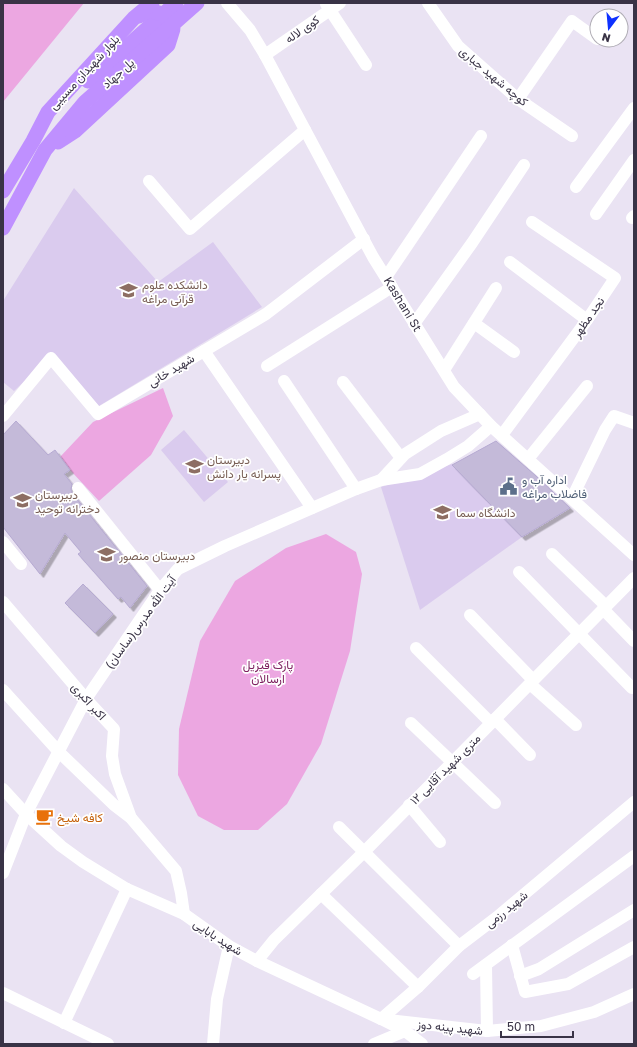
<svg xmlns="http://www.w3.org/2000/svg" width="637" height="1047" viewBox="0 0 637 1047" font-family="'Golos Text',Vazirmatn,sans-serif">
<defs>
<filter id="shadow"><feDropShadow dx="3.5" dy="3.5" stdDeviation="0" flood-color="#0004"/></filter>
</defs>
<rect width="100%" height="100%" fill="#eae3f3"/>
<g fill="#dacbee">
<polygon points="74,188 158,282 213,242 262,307 99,406 53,354 14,391 3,382 3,301"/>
<polygon points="184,430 228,482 204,502 161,450"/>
<polygon points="452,464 522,537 420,610 381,487"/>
</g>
<g fill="#eca7e1">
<polygon points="3,3 84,3 3,102"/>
<polygon points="163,388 173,416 151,455 99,501 70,470 60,457 93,422"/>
<polygon points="326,534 356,552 362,574 350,651 321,744 287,804 258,830 224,830 198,816 178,775 179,729 200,641 235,581 286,548"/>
</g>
<g fill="#c4bad9" stroke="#b6aad2" filter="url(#shadow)">
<polygon points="16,421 48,455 55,450 70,470 64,474 72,484 71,489 72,493 147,586 130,608 121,597 118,599 78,554 81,552 65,533 40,574 3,527 3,435"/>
<polygon points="496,441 536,476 570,508 522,537 452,465"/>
<polygon points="83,584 113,614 95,633 65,603"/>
</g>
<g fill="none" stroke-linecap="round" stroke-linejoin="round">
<g stroke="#fff" stroke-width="12">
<polyline points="227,3 250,30 265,55 373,257 454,387 491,426 634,555"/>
<polyline points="428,3 458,46 518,99 572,136"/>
<polyline points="326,4 366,65"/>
<polyline points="265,55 340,3"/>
<polyline points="518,99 572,21 597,39"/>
<polyline points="149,181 190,229 305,130"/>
<polyline points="576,187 634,108"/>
<polyline points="596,214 634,160"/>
<polyline points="632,218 634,216"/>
<polyline points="510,262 587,320"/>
<polyline points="386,277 481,136"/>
<polyline points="474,323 514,352"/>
<polyline points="414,324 472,243 524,165"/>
<polyline points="204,351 312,508"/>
<polyline points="267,366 392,287"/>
<polyline points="444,370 496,288"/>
<polyline points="284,381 356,489"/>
<polyline points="343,382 401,458"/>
<polyline points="3,416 51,358 98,414 266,314 364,239"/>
<polyline points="502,435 587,320 615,278 532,222"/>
<polyline points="528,459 587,386"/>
<polyline points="381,480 405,454 441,431 480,414"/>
<polyline points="78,488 160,590"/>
<polyline points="572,498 605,430 614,416 634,423"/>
<polyline points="3,542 21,564"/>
<polyline points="552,554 606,606"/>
<polyline points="519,572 632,688"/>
<polyline points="3,602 86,699 114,729 112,756 115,774 131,818"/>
<polyline points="603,609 634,641"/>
<polyline points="470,615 533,680"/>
<polyline points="416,648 491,723"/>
<polyline points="530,684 576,725"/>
<polyline points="3,690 59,752 114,805 131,818 176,871 181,893 184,914"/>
<polyline points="495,719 530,755"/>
<polyline points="411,723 495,803"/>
<polyline points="3,789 26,814 61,846 83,862 127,889 184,914 229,946 257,961 381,1019 405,1031 422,1044"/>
<polyline points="409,805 440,842"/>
<polyline points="339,827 459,946"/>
<polyline points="3,873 26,814 86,699 160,590 178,569 225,546 356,489 381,480 420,474 447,459 468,446 491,426"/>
<polyline points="321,894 418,987"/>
<polyline points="512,945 525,992 568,984 634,947"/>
<polyline points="257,961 274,940 364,852 634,578"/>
<polyline points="486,965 487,1031"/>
<polyline points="473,974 634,856"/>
<polyline points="520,976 539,969 634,910"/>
<polyline points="3,993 108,1044"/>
<polyline points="381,1019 418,987 459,946 497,917 634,802"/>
<polyline points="388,1020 487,1031 541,1026 594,1012 634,994"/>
<polyline points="64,1023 127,889"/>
<polyline points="213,1044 217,999 229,946"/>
<polyline points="374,1044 405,1031"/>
</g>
<g stroke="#bf90ff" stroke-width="15">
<polyline points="88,81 176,3"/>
<polyline points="58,142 75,131 168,45 173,29 165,15 149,10 139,16"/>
<polyline points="3,191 33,141 48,112 134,18 152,3"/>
<polyline points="3,228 45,150 85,102 197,3"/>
</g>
</g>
<defs>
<symbol id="university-bare" viewBox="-9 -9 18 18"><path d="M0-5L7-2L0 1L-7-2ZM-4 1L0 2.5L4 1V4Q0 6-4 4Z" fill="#8d6e63" stroke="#fff" stroke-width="2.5" paint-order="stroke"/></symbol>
<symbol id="school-bare" viewBox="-9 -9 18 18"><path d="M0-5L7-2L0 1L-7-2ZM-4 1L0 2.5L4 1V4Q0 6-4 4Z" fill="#8d6e63" stroke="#fff" stroke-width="2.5" paint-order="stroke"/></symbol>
<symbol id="civic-bare" viewBox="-9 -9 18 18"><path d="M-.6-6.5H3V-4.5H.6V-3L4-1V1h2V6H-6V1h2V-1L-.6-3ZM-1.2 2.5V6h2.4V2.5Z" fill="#5c6f8a" stroke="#fff" stroke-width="2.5" paint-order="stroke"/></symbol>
<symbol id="cafe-bare" viewBox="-9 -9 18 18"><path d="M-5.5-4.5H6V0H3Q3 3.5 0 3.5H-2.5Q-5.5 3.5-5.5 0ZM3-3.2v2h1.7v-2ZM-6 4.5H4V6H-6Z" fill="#e8710a" stroke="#fff" stroke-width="2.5" paint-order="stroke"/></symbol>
</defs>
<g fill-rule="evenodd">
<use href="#university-bare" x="116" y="278" width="25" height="25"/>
<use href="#school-bare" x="182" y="454" width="25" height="25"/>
<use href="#civic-bare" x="496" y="474" width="25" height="25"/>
<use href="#school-bare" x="10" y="488" width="25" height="25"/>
<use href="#university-bare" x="430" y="500" width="25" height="25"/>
<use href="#school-bare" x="94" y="542" width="25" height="25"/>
<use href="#cafe-bare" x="32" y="804" width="25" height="25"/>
</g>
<g text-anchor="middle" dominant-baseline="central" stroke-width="3.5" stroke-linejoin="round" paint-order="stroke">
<g font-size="12" fill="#393346" stroke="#fff">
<text transform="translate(302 29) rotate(-35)">کوی لاله</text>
<text transform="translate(84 72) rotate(-47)">بلوار شهیدان مسیبی</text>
<text transform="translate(118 73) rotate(-42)">پل جهاد</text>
<text transform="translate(494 76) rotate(40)">کوچه شهید جباری</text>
<text transform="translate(403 304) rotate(59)">Kashani St</text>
<text transform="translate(588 317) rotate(-55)">نجد مظهر</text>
<text transform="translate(171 370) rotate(-31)">شهید خانی</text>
<text transform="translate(140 622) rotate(-54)">آیت الله مدرس(ساسان)</text>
<text transform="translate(89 701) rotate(48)">اکبر اکبری</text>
<text transform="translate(445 769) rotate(-45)">۱۲ متری شهید آقایی</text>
<text transform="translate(506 909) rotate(-39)">شهید رزمی</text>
<text transform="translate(218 937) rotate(33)">شهید بابایی</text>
<text transform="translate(450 1027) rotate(6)">شهید پینه دوز</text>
</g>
<g font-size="12" fill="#785e54" stroke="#fff" text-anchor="start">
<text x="142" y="284">دانشکده علوم<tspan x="142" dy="14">قرآنی مراغه</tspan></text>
<text x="207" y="459">دبیرستان<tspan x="207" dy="14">پسرانه یار دانش</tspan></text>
<text x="35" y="494">دبیرستان<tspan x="35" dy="14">دخترانه توحید</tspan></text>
<text x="456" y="512">دانشگاه سما</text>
<text x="119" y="555">دبیرستان منصور</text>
</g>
<g font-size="12" fill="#4e5e75" stroke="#fff" text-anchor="start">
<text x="522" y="479">اداره آب و<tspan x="522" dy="14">فاضلاب مراغه</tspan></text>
</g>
<g font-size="12" fill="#7d205f" stroke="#fff">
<text x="268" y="664">پارک قیزیل<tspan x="268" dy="14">ارسالان</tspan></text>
</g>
<g font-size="12" fill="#c56008" stroke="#fff" text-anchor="start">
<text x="57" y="817">کافه شیخ</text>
</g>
</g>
<rect width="637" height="1047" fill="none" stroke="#393346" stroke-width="8"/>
<g transform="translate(609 28) rotate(196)"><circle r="19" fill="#ffffff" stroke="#b0adb5"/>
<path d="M0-3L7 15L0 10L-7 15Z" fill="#0e31ff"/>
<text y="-6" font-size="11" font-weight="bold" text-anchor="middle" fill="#393346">N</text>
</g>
<path d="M501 1031v6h72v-6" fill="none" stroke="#393346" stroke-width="2"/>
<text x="507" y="1031" font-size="12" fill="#393346" stroke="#ffffff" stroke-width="3" paint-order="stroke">50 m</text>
</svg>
